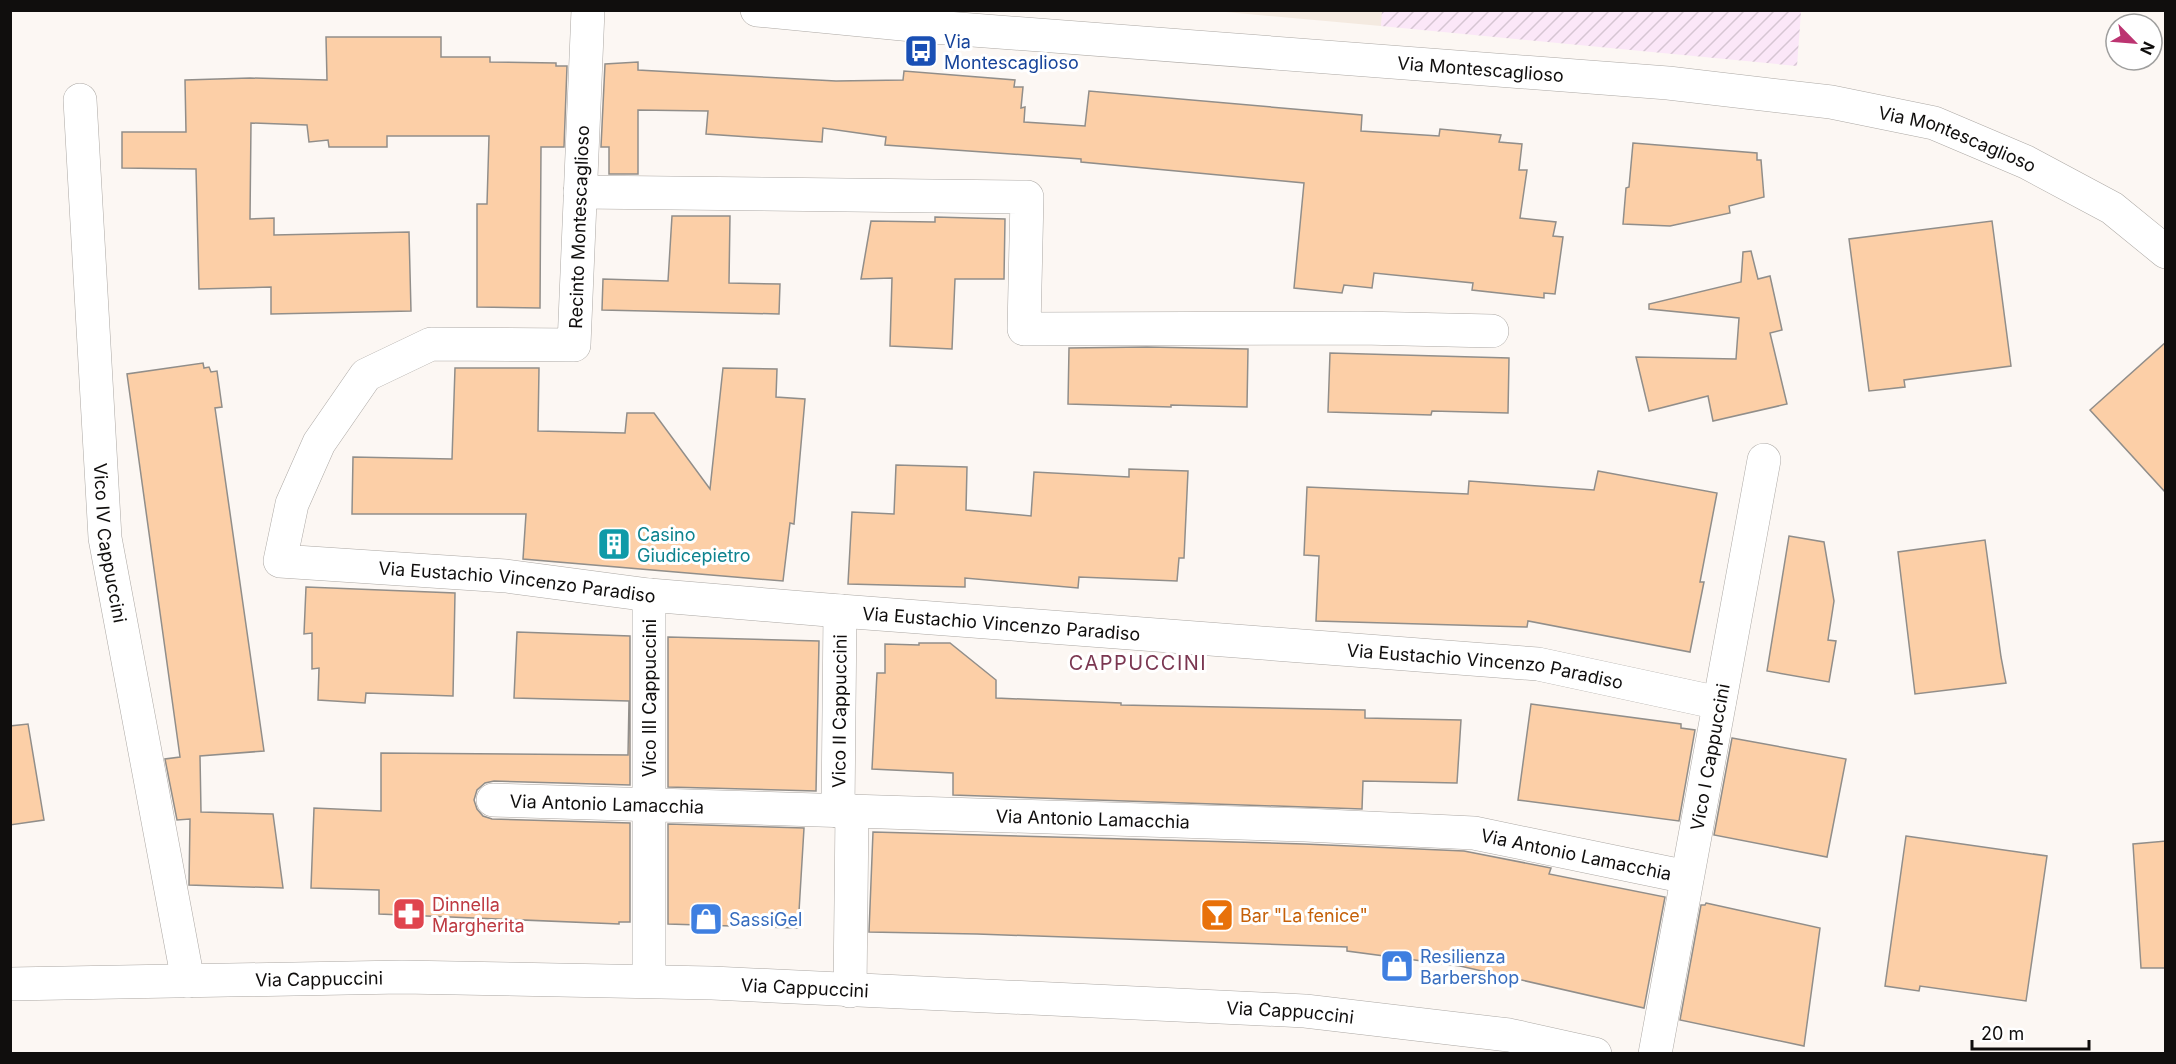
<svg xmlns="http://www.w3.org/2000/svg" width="2176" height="1064" viewBox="0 0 2176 1064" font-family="Inter,sans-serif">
<defs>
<pattern id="industrial-furrows" width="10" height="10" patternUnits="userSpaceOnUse" patternTransform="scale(1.5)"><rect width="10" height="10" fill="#fbe7f8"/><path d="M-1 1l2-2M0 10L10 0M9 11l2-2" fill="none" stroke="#d6c5d3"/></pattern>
</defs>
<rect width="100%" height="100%" fill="#fcf7f3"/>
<polygon fill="#f4eae0" points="1215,11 1383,11 1381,26"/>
<polygon fill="url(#industrial-furrows)" points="1382,11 1801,10 1801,11 1797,66 1381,26"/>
<g fill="#fccfa7" stroke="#918e8a" stroke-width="1.5">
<polygon points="326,37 441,37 441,57 490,57 490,62 556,63 556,66 567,66 564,147 541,147 540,308 477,307 477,204 487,204 489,136 387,136 387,147 329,147 328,140 309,142 307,125 251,123 250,219 274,218 274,235 409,232 411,311 271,314 271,287 199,289 196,169 122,168 122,132 186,132 185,80 250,78 327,80"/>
<polygon points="638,62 638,70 836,81 903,80 904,71 1015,80 1014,87 1023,87 1021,108 1025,107 1024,122 1085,126 1089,91 1362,115 1361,131 1439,136 1440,129 1501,135 1499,142 1522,144 1519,170 1527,170 1520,218 1556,222 1553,236 1563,237 1555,294 1544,293 1544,298 1472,290 1473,283 1374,273 1372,288 1344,285 1342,293 1294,288 1304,183 1081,162 1081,159 885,145 886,137 823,128 822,142 706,134 708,111 638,110 638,174 609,174 609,147 601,147 605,64"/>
<polygon points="1633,143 1757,153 1757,160 1761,160 1764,197 1729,206 1730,213 1670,226 1623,224 1626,188 1629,187"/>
<polygon points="672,216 730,216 729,283 780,284 779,314 602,310 603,279 668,281"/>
<polygon points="935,217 1005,219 1004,279 955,279 952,349 890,346 892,278 861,279 871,221 935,222"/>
<polygon points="1992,221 2011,366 1904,380 1905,387 1869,391 1849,239"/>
<polygon points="1751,251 1758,279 1770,276 1782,330 1770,333 1787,404 1713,421 1708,396 1649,411 1636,357 1736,359 1739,318 1649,309 1649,304 1741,282 1743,252"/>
<polygon points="2166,342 2166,493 2090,410"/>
<polygon points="1147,347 1248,349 1247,407 1171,405 1171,407 1068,404 1069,348"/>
<polygon points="1330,353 1509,358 1508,413 1432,411 1431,415 1328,412"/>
<polygon points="203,363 204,368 209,367 211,372 217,371 222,407 215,408 264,751 200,756 201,812 273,814 283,888 189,885 190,819 177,820 165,759 180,757 127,374"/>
<polygon points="455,368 539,368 538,431 625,433 627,413 654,413 710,489 723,368 777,369 776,397 805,399 794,524 790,523 783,581 523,559 526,514 352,514 353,457 452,459"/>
<polygon points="896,465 967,467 966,510 1031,516 1034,472 1129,477 1129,469 1188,471 1184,558 1179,558 1177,581 1079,577 1078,588 965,578 965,587 848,584 852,512 894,514"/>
<polygon points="1598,471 1717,493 1700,582 1704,582 1690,652 1528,621 1527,627 1316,621 1319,556 1304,555 1307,487 1468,494 1469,481 1594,490"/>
<polygon points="1789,536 1824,542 1834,601 1828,640 1836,641 1829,682 1767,671"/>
<polygon points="1985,540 2001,657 2006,683 1915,694 1898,552"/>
<polygon points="306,587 455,593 453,696 366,693 365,703 318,700 319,668 312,669 312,633 304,634"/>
<polygon points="517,632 630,636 630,785 494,781 485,783 477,790 474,800 477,809 483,816 492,819 630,823 630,922 619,922 619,924 379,914 379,890 311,888 314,808 381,811 381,753 628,755 629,701 514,698"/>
<polygon points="668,637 819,641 816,791 668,787"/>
<polygon points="919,643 950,643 996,680 996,698 1121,703 1121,705 1365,710 1365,718 1461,720 1457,783 1363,781 1362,809 953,795 953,773 872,769 877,673 885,673 885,644 919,645"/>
<polygon points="1531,704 1681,724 1681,728 1695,730 1679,821 1518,800"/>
<polygon points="28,724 44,820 10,825 10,726"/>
<polygon points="1732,738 1846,759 1827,857 1714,835"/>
<polygon points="668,824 804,828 798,928 668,924"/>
<polygon points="873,832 1304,844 1464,851 1551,868 1549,874 1665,897 1644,1008 1460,966 1347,951 1347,947 977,934 869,932"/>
<polygon points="1906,836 2047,856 2026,1001 1920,986 1919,991 1885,986"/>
<polygon points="2166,841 2166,968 2141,968 2133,844"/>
<polygon points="1706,903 1820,928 1804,1046 1680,1020 1701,905 1705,905"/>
</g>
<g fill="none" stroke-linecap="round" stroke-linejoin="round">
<defs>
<g id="minor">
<path id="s1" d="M588 10 574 345 431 344 366 375 319 443 292 504 280 561 506 576 649 595 840 611 1538 664 1719 703"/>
<path id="s2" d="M80 100 105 538 188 981"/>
<polyline points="580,192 1027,197 1024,329 1361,328 1492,331"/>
<path id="s3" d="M493 800 1305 825 1474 833 1687 877"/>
<path id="s4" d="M838 811 840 611"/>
<polyline points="649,981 649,595"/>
<path id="s5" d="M10 984 402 977 712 983 1305 1011 1509 1035 1595 1054"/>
<polyline points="850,991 852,811"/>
<path id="s6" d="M1655 1054 1764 460"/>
</g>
<g id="secondary">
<path id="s7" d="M757 10 933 27 1668 83 1831 102 1934 123 2026 162 2112 208 2166 252"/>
</g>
</defs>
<use href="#minor" stroke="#aca8a4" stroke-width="34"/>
<use href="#secondary" stroke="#aca8a4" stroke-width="34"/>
<use href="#minor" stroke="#fff" stroke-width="33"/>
<use href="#secondary" stroke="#fff" stroke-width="33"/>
</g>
<defs>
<symbol id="bus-square" viewBox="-11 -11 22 22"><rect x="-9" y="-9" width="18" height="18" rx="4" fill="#1a4fb4" stroke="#fff"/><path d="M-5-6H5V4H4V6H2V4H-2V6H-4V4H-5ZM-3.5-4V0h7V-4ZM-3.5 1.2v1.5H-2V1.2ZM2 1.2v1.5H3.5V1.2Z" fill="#fff"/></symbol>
<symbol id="building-square" viewBox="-11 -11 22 22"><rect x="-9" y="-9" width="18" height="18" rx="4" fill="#0f9aa8" stroke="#fff"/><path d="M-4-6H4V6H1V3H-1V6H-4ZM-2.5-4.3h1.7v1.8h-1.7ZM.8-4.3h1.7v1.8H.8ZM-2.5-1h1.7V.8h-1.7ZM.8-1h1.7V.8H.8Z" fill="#fff"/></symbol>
<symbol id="pharmacy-square" viewBox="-11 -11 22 22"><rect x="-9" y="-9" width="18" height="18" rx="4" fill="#e0444e" stroke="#fff"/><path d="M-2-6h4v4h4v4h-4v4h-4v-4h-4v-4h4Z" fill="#fff"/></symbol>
<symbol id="bar-square" viewBox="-11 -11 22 22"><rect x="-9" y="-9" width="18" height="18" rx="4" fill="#e8710a" stroke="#fff"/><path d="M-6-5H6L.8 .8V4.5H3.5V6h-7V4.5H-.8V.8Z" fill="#fff"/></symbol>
<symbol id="shop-square" viewBox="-11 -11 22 22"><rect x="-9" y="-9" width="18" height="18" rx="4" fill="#3f7fe0" stroke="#fff"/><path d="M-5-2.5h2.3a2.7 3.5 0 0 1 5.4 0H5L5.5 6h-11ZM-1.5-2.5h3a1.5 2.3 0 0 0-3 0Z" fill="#fff"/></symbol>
</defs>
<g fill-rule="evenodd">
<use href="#bus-square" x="902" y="32" width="38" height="38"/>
<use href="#building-square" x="595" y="525" width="38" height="38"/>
<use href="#pharmacy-square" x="390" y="895" width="38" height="38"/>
<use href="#bar-square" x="1198" y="896" width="38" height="38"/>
<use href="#shop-square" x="687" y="900" width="38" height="38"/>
<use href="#shop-square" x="1378" y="947" width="38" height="38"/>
</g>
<g text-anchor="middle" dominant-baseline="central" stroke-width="6" stroke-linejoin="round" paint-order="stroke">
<g font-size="18" fill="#164399" stroke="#fff" text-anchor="start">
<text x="944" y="41">Via<tspan x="944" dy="21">Montescaglioso</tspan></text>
</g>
<g font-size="18" fill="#100e0d" stroke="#fff">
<text stroke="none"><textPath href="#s7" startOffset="726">Via Montescaglioso</textPath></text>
<text stroke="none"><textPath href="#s7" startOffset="1210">Via Montescaglioso</textPath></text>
<text transform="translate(579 227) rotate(-88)">Recinto Montescaglioso</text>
<text stroke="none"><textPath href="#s2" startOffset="444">Vico IV Cappuccini</textPath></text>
<text stroke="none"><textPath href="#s1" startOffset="996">Via Eustachio Vincenzo Paradiso</textPath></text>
<text stroke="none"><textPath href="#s1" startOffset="1482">Via Eustachio Vincenzo Paradiso</textPath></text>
<text stroke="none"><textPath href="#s1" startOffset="1968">Via Eustachio Vincenzo Paradiso</textPath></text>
<text transform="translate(649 698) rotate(-90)">Vico III Cappuccini</text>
<text stroke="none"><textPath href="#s4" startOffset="100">Vico II Cappuccini</textPath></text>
<text stroke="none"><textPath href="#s6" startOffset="302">Vico I Cappuccini</textPath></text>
<text stroke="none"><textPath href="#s3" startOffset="114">Via Antonio Lamacchia</textPath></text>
<text stroke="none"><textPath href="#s3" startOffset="600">Via Antonio Lamacchia</textPath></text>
<text stroke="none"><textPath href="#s3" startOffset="1086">Via Antonio Lamacchia</textPath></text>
<text stroke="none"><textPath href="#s5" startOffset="309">Via Cappuccini</textPath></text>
<text stroke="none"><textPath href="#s5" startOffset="795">Via Cappuccini</textPath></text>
<text stroke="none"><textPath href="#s5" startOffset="1281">Via Cappuccini</textPath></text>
</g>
<g font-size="18" fill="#0d838f" stroke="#fff" text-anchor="start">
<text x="637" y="534">Casino<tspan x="637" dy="21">Giudicepietro</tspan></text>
</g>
<g font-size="18" fill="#be3a42" stroke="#fff" text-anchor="start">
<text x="432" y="904">Dinnella<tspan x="432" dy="21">Margherita</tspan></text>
</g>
<g font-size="18" fill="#c56008" stroke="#fff" text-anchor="start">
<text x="1240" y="915">Bar "La fenice"</text>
</g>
<g font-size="18" fill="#366cbe" stroke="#fff" text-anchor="start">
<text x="729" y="919">SassiGel</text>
<text x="1420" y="956">Resilienza<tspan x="1420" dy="21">Barbershop</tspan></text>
</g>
<g font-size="20" letter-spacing="1.5" fill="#7b3751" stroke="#fff">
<text x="1138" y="663">CAPPUCCINI</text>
</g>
</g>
<rect width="2176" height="1064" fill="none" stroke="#100e0d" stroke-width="24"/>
<g transform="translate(2134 42) rotate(115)"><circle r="28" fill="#ffffff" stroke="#9f9f9e" stroke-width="1.5"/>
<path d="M0-4.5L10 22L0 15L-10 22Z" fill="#bc3471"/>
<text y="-9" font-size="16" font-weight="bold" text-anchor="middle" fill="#100e0d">N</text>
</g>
<path d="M1972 1040v9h117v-9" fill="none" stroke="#100e0d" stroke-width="3"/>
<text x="1981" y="1040" font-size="18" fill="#100e0d" stroke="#ffffff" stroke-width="4.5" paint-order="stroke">20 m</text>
</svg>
